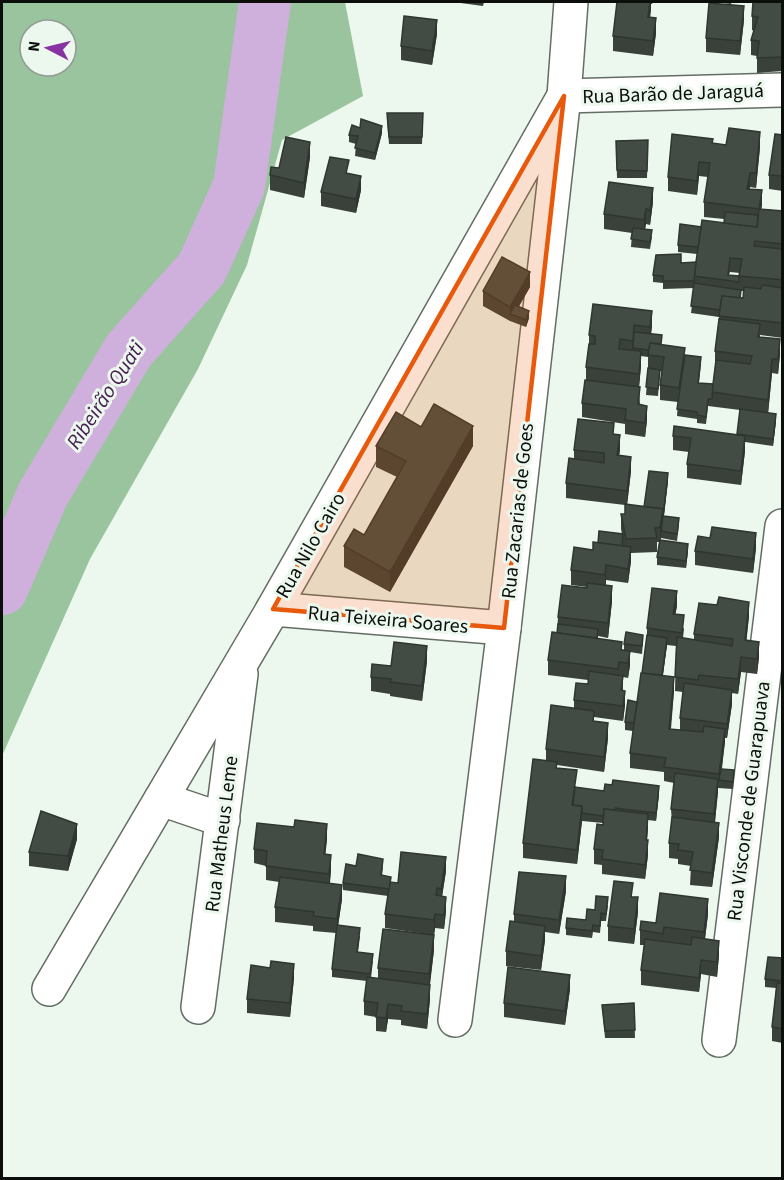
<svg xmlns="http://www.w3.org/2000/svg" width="784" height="1180" font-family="'Source Sans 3',sans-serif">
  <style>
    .forest { fill: #9ac49e; fill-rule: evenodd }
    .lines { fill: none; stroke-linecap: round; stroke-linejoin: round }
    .river { stroke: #cfafdb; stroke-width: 52 }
    .street-casing { stroke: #646d65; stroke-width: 36 }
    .street { stroke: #fff; stroke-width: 33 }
    .wall { fill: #3a413a; fill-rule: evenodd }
    .shaded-wall { fill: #2f3530 }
    .building { fill: #434c44; stroke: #2f3530; stroke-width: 1.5; fill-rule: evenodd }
    .marked { fill: #e8590c; fill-opacity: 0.2; stroke: #e8590c; stroke-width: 4.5; stroke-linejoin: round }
    .labels { text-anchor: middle; stroke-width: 6; stroke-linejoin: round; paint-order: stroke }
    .street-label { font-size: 20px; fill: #0b0e0b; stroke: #ecf7ed }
    .water-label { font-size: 21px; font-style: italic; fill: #441d51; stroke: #ecf7ed }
  </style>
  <rect width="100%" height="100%" fill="#ecf7ed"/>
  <path class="forest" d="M2,2H345L363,96L282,140L247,265L198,369L90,559L2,756ZM30,30H66V66H30Z"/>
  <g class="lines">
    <path class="river" d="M2,589L43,494L129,350L202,268L239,186L265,2"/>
    <g class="street-casing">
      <g id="street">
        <path d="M273,609L504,628"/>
        <path d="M161,799L223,820"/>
        <path d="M49,989L273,609L564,96L782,90"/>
        <path d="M198,1007L241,674"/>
        <path d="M455,1020L504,628L564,96L571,2"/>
        <path d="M719,1040L782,526"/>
      </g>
    </g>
    <use href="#street" class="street"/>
  </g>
  <g class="wall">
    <path d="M453,2H484L483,6Z"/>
    <path d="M617,2H653L652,4H651L650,18L656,33L653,56L613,51V36Z"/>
    <path d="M713,2H732L731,4Z"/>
    <path d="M783,2V71L757,73V56L751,55V40L754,31L752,30V16Z"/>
    <path d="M744,20L740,55L706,52V38Z"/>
    <path d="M437,34L432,65L401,60V46Z"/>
    <path d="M423,113L422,144H389L387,120Z"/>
    <path d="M360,128L382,133L375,160L355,156L356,144L349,142V135Z"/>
    <path d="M783,135V191L769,189V175Z"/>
    <path d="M648,140L647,178H617L616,141Z"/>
    <path d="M713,143L726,145L760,147L756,188L750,187L749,189L762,205L761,209L783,211V338L760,335V337L780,354L778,374L772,373L768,413L776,421L773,446L745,442V451L741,485L687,478V464L689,452L673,450V436L737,435L740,410L708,406L706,424L697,423V419L677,416L678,402L660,400V385L662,371H660L658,396L646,395L648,368V357L641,356V366L639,386L640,405L647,420L645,437L625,434V424L582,417V403L586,380V367L589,344V335L593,304L652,326L651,334L662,345L685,355L701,364L699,383L713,384L715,366V351L719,317L691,313L694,288L663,289V283L653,282V275L681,263L696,262L697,254L678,252V245L701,227L724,223V219L704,217V202L708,177L699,176L697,195L668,191V177ZM730,272L740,273L739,276L729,275ZM741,291H744L743,298H741Z"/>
    <path d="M310,157L304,198L270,190V175L279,168Z"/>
    <path d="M361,190L356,213L321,206V192Z"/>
    <path d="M653,202L650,225L646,224L645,229L652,237L650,249L631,247L632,233L604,229V214Z"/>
    <path d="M530,287L519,306L529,318L526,327L510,321L483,306V291Z"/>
    <path d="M421,427L473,446L390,592L344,567V546L364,535L397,477L376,467V446Z"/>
    <path d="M614,435L620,450L619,455L631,471L627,505L644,507L668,481L664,516L679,525L677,541L661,538V540L688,551L686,568L657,565V557L659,542H657V552L631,553V561L628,583L606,580V585L612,601L608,638L598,636V638L624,650V644L643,642L642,654L630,652V665L628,678L623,677V690L625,705L623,721L594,717V721L608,738L604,772L557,765V768L576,787L604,791L659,794L656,821L648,820L647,840L648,855L645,879L602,874V865L594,864V849L603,823L582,821L577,864L523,858V843L546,761V749L574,708V700L588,684V680L548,675V660L557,633L558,617L587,588V587L571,585V570L593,550L598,543L622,534L621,529V514H625V505L566,498V483L574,459V450Z"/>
    <path d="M756,548L753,573L695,565V551Z"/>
    <path d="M677,606L675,614L684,629L683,638L694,640V634L749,616L746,641L759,657L757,674L741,672L738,694L732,693V704L727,738H725L722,769L734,778L733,789L718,788L715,823L719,837L712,887L690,885L691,866L678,864V859L669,858V843L672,823L671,809L674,783L664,781V772L630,768V753L633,731L625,730V722L637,702L642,673L647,635V628ZM667,645L676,646L675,691L683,692L680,718V730L671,729L674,691L663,675Z"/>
    <path d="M427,661L422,701L390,696V694L371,691V677L391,666Z"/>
    <path d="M77,839L68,871L29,866V852Z"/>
    <path d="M327,839L325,854L331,870L330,883L342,899L338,926L360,936L358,952L373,961L371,978L378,979V968L434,950L430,985V999L427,1029L401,1025V1020L388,1019L386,1032L376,1031V1017L364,1015V1001L367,981L332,977V969L336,933L313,931V926L275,922V907L279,882L266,880V866L254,863V849Z"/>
    <path d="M356,866H383L382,876L391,882L398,883L446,871L442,896L446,911L444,929L435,928L434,935L385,928V914L388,896L343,890V883Z"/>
    <path d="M566,891L559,934L545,932V940L541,970L506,966V951L514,922V914Z"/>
    <path d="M633,897L638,912L634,944L608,941V926Z"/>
    <path d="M608,905L606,921H601L600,933L593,932L592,938L566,935V928L586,920L595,910Z"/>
    <path d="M708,914L705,939L719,955L717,977L701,974L699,992L641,985V970L644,945H640V930L656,923Z"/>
    <path d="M783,958V1043L772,1041V1027L776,988L765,987V979Z"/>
    <path d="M270,968L294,978L290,1017L247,1013V999Z"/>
    <path d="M570,989L565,1025L504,1017V1003Z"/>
    <path d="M634,1003L635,1038H605L602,1005Z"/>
  </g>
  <g class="shaded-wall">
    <path d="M650,2H651V10L648,32V17Z"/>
    <path d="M744,6V20L740,55V41Z"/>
    <path d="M656,18V33L653,56V41Z"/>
    <path d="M437,20V34L432,65V51Z"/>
    <path d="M382,126V133L375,160V153Z"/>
    <path d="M760,132V147L756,188V173Z"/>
    <path d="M310,142V157L304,198V183Z"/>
    <path d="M699,162V176L697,195V181Z"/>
    <path d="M750,173V187L747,203V189Z"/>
    <path d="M361,176V190L356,213V199Z"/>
    <path d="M653,188V202L650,225V210Z"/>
    <path d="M762,190V205L759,223V209Z"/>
    <path d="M646,209V224L644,235V220Z"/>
    <path d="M530,272V287L514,315L510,314V321V307Z"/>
    <path d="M529,311V318L526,327V320Z"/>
    <path d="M652,311V326L650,341V327Z"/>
    <path d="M780,339V354L778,374V359Z"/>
    <path d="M641,351V366L639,388V374Z"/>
    <path d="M772,359V373L768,414V400Z"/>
    <path d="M647,406V420L645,437V423Z"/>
    <path d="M776,414V421L773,446V439Z"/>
    <path d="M473,426V446L390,592V572Z"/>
    <path d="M620,435V450L617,469V455Z"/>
    <path d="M745,436V451L741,485V471Z"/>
    <path d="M631,457V471L627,505V491Z"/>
    <path d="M668,473V481L662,531H661L660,542V527Z"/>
    <path d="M756,533V548L753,573V559Z"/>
    <path d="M688,544V551L686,568V561Z"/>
    <path d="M631,547V561L628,583V569Z"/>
    <path d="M606,565V580L605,589V575Z"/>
    <path d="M612,586V601L608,638V623Z"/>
    <path d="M677,591V606L673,628V614Z"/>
    <path d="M749,602V616L745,655V640Z"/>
    <path d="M667,638V645L661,689V682Z"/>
    <path d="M759,642V657L757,674V659Z"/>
    <path d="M427,646V661L422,701V686Z"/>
    <path d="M630,651V665L628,678V663Z"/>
    <path d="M741,657V672L738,694V679Z"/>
    <path d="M674,677V691L669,743V729Z"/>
    <path d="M732,690V704L727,738V724Z"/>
    <path d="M625,691V705L623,721V706Z"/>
    <path d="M608,723V738L604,772V757Z"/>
    <path d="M725,729V743L720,780H719V788V774Z"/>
    <path d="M718,779V793L714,829V814Z"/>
    <path d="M659,786V794L656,821V813Z"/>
    <path d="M582,806V821L577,864V850Z"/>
    <path d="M648,814V829L646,854V840Z"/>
    <path d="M719,823V837L712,887V873Z"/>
    <path d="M77,824V839L68,871V856Z"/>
    <path d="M327,824V839L324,869V854Z"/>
    <path d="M648,840V855L645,879V865Z"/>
    <path d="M331,855V870L329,888V874Z"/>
    <path d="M446,857V871L441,903V889Z"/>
    <path d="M566,876V891L559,934V920Z"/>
    <path d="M342,885V899L337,933V919Z"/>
    <path d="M446,897V911L444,929V915Z"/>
    <path d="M638,897V912L634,944V929Z"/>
    <path d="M708,899V914L704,946V932Z"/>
    <path d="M435,914V928L434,935V920Z"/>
    <path d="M545,926V940L541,970V956Z"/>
    <path d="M434,935V950L429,989V974Z"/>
    <path d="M719,941V955L717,977V962Z"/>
    <path d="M701,960V974L699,992V978Z"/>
    <path d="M294,964V978L290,1017V1003Z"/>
    <path d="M570,975V989L565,1025V1011Z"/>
    <path d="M430,985V999L427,1029V1014Z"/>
    <path d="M388,1004V1019L386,1032V1018Z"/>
  </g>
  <g class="building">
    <path d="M617,2H650L648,17L656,18L653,41L613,36Z"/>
    <path d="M753,2H783V57L757,58L759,41L751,40L758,17L752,16Z"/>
    <path d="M709,3L744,6L740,41L706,38Z"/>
    <path d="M404,16L437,20L432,51L401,46Z"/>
    <path d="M387,113H423L422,137H389Z"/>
    <path d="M361,119L382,126L375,153L355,148L358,136L349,135L352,125L360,128Z"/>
    <path d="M729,128L760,132L756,173H750L747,189L762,190L759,209L704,202L710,163L699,162L697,181L668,177L672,134L713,139L712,143L726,145Z"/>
    <path d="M775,134L783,135V176L769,175Z"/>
    <path d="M286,137L310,142L304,183L270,175L271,167L279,168Z"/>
    <path d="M648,140L647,171L617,170L616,141Z"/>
    <path d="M330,157L349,160L346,173L361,176L356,199L321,192Z"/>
    <path d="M609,182L653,188L650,210L646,209L644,220L604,214Z"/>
    <path d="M759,209L783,211V244L755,241L754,246L783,249V280L739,276V282L694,276L702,220L757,227ZM730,258L742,259L739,276L728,275Z"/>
    <path d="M725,212L758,215L757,227L724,223Z"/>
    <path d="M680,224L701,227L698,247L678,245Z"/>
    <path d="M633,228L652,230L650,242L631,239Z"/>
    <path d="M681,254V263L696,262L694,281H663V276L653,275L656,255Z"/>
    <path d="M502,257L530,272L510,307L483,291Z"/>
    <path d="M694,283L741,290L740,298L722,296L720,310L691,306Z"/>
    <path d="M762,285L783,288V323L719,316L722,296L743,298L744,287L761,289Z"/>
    <path d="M593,304L652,311L650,327L634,325L633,341L620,339L619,349L641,351L639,374L586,367L589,344H595V336L589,335Z"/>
    <path d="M515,305L529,311L526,320L510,314Z"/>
    <path d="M719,319L760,324L758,337L780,339L778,359H772L768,400L712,392L716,360L750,364L752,356L715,351Z"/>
    <path d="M634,332L662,335L661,344L650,343L649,350L633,348Z"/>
    <path d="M650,343L685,348L679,388L660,385L664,357L648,355Z"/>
    <path d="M685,355L701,357L698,383L713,384L712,399H708L706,417L697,415V412L677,409Z"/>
    <path d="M648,368L660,370L658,389L646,387Z"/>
    <path d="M585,380L640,387L638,404L647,406L645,423L625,420L626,409L582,403Z"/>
    <path d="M434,404L473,426L390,572L344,546L354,529L364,535L406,461L376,446L396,412L421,427Z"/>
    <path d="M740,409L776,414L773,439L737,434Z"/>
    <path d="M578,419L614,423L613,434L620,435L617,455L631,457L627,491L566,483L569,458L604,463V453L574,450Z"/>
    <path d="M674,426L745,436L741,471L687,464L691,438L673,436Z"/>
    <path d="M649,471L668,473L663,516V509L644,507Z"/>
    <path d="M625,504L663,509L660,527L655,528L657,538L626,539L621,514H625Z"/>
    <path d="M663,516L679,518L677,534L661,531Z"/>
    <path d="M712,527L756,533L753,559L695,551L698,536L710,538Z"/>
    <path d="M599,531L623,534L622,546L598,543Z"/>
    <path d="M660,540L688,544L686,561L657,557Z"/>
    <path d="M593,542L631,547L628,569L606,565L605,575L571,570L574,547L593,550Z"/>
    <path d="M587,583L612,586L608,623L558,617L562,585L587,588Z"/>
    <path d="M652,588L677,591L673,614L684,615L682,633L647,628Z"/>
    <path d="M719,597L749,602L745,640L759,642L757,659L741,657L738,679L699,675L698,680L675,677L677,637L732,646L733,639L694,634L699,603L717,605Z"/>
    <path d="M558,624L598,629L597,638L557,633Z"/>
    <path d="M552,632L622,642L621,650L630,651L628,663L619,662L618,669L548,660Z"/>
    <path d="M626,632L643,635L642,646L624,644Z"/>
    <path d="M647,635L667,638L662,675L642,673Z"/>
    <path d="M394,642L427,646L422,686L390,682L391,679L371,677L372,664L391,666Z"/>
    <path d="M589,671L623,676L621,690L625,691L623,706L574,700L576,683L588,684Z"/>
    <path d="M641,673L674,677L669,729L703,732L704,726L725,729L719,774L664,767L666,758L630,753Z"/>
    <path d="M684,683L732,690L727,724L680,718Z"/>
    <path d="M628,700L637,702L634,723L625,722Z"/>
    <path d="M551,705L594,711L593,721L608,723L604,757L546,749Z"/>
    <path d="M533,759L557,762L556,768L577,770L572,805L582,806L577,850L523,843Z"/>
    <path d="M721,769L734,770L733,782L719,780Z"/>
    <path d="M675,773L718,779L714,814L671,809Z"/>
    <path d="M613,780L659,786L656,813L615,808V810L604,809L603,816L582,813V806L573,805L575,787L604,791L605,784L612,785Z"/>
    <path d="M604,809L648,814L646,840H648L645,865L602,859L603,850L594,849L597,824L603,825Z"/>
    <path d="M41,811L77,824L68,856L29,852Z"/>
    <path d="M672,817L719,823L712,873L690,870L693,852L678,850L679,844L669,843Z"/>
    <path d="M295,820L327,824L324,854L331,855L329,874L266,866L267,851L254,849L257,823L294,827Z"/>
    <path d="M401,852L446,857L441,889L437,888L436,895L446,897L444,915L435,914L434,920L385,914L390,882L398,883Z"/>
    <path d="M358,854L383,859L381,875L391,877L389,889L343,883L346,864L356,866Z"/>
    <path d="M519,872L566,876L559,920L514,914Z"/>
    <path d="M280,877L342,885L337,919L313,916L314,912L275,907Z"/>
    <path d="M614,881L633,883L631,897H638L634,929L608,926Z"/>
    <path d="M660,893L708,899L704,932L664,927L663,934L640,930L641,921L656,923Z"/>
    <path d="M596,896L608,897L606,914L601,913L600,926L593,925L592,931L566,928L567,918L586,920L587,909L595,910Z"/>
    <path d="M510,921L545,926L541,956L506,951Z"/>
    <path d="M337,925L360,928L357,952L373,954L370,974L332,969Z"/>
    <path d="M383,929L434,935L429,974L378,968Z"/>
    <path d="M692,937L719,941L717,962L701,960L699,978L641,970L645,939L691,945Z"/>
    <path d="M768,957L783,958V984L782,983V981L765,979Z"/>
    <path d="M271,961L294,964L290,1003L247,999L251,965L270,968Z"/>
    <path d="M508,967L570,975L565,1011L504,1003Z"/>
    <path d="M367,977L430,985L427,1014L401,1011L402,1006L388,1004L386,1018L376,1017L378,1003L364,1001Z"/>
    <path d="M777,983L783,984V1029L772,1027Z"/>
    <path d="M634,1003L635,1030L605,1031L602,1005Z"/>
  </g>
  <path class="marked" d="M564,96L504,628L273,609Z"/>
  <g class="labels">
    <g class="street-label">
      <text transform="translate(673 93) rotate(-2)" y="7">Rua Barão de Jaraguá</text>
      <text transform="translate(517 511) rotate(-84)" y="7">Rua Zacarias de Goes</text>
      <text transform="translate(310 545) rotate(-60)" y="7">Rua Nilo Cairo</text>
      <text transform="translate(388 619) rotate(5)" y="7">Rua Teixeira Soares</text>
      <text transform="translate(748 801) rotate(-83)" y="7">Rua Visconde de Guarapuava</text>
      <text transform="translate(221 834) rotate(-83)" y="7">Rua Matheus Leme</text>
    </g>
    <g class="water-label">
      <text transform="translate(105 395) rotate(-57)" y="7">Ribeirão Quati</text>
    </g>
  </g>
  <rect width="784" height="1180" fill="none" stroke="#0b0e0b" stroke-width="6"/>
  <g transform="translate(48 48) rotate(277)"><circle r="28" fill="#ecf7ed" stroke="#929a93" stroke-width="1.5"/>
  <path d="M0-4.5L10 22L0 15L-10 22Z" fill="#8734a2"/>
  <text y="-9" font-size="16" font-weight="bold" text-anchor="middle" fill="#0b0e0b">N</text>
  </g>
</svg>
